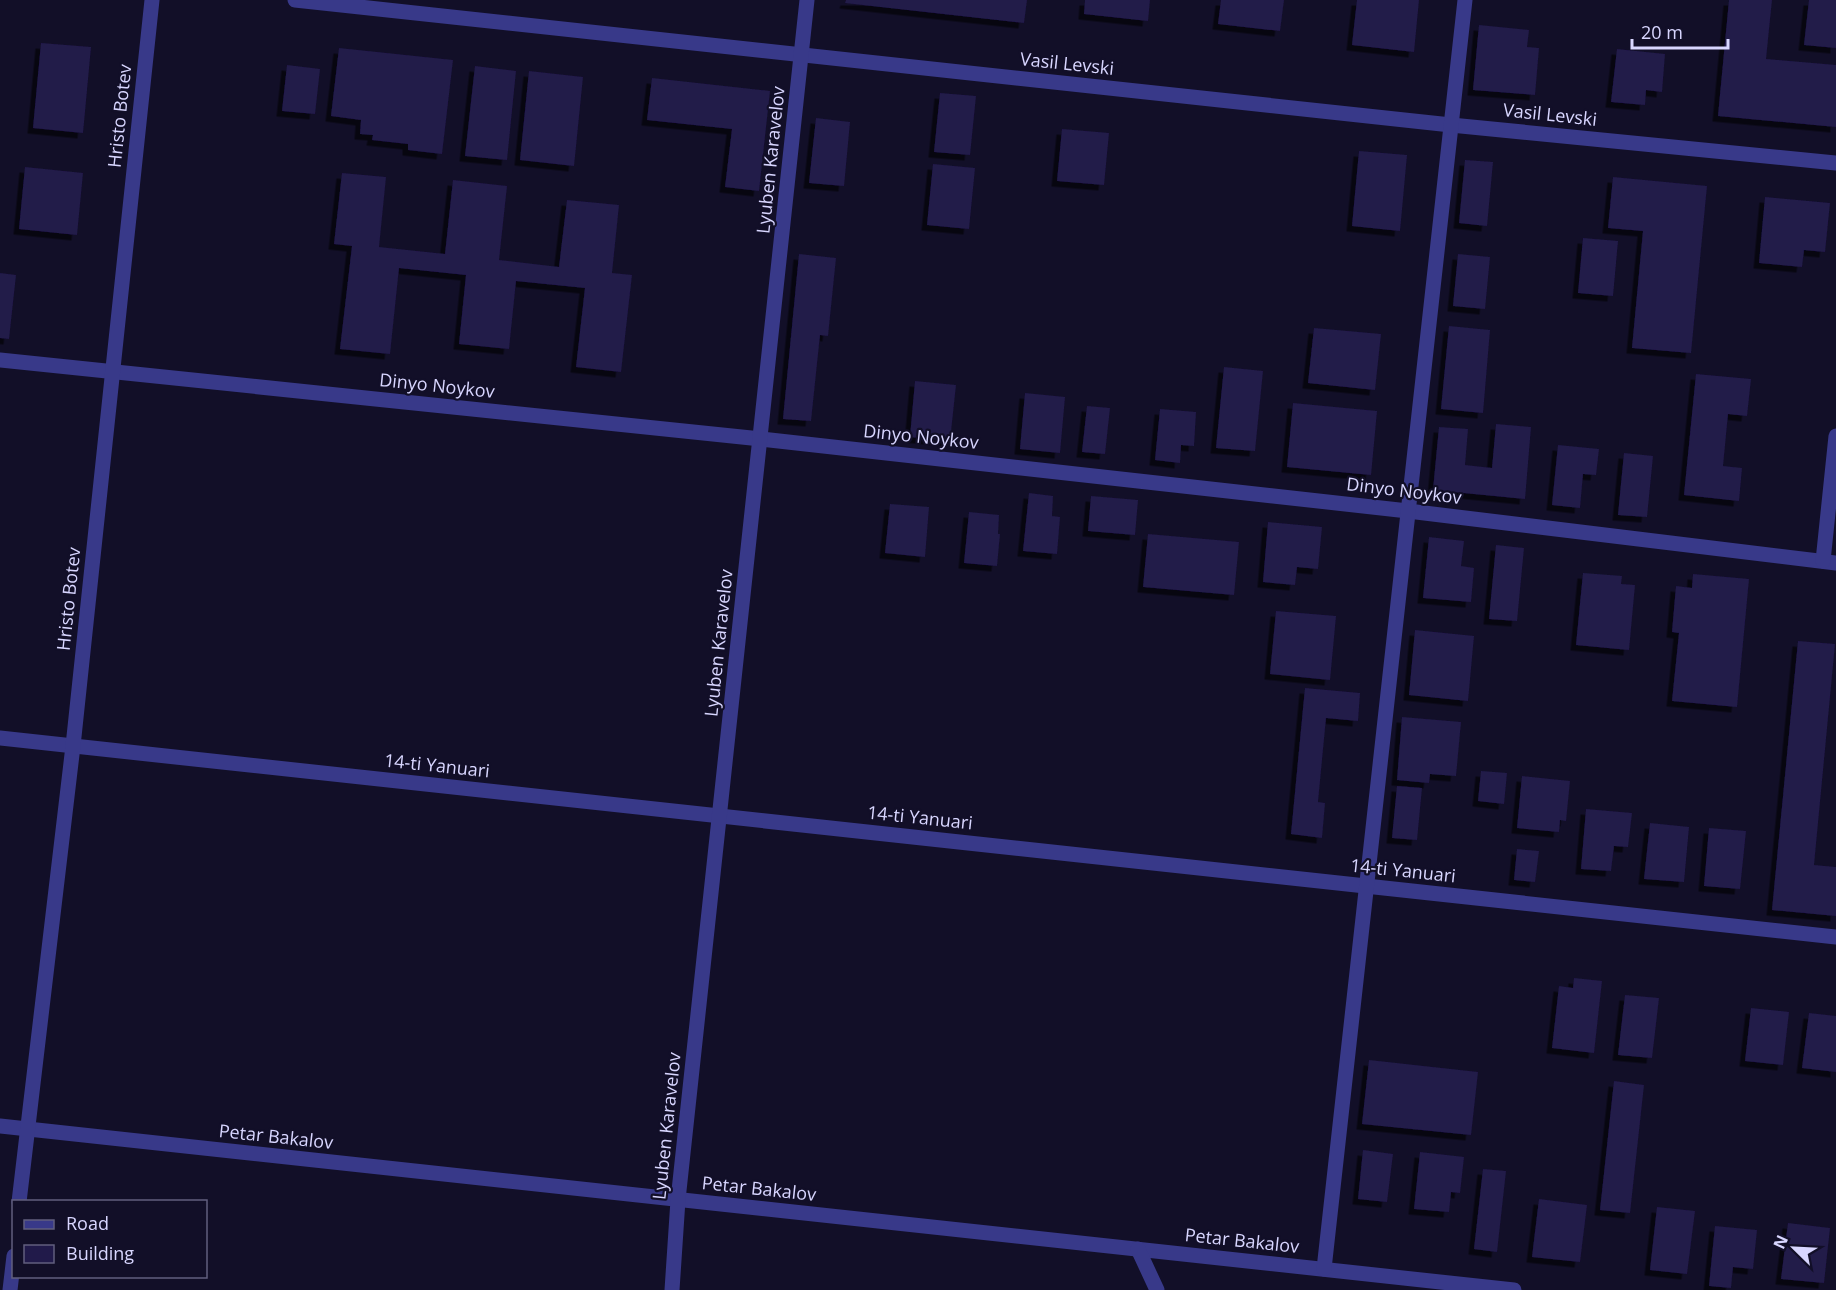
<svg xmlns="http://www.w3.org/2000/svg" width="1836" height="1290" font-family="'Open Sans',sans-serif">
  <style>
    .building { fill: #211a4a; filter: url(#shadow) }
    .lines { fill: none; stroke-linecap: round; stroke-linejoin: round }
    .minor { stroke: #383989; stroke-width: 15 }
    .labels { text-anchor: middle; stroke-width: 4.5; stroke-linejoin: round; paint-order: stroke }
    .street-label { font-size: 18px; fill: #d8d6ff; stroke: #120f28 }
  </style>
  <defs>
    <filter id="shadow"><feDropShadow dx="-5.5" dy="5.5" stdDeviation="0" flood-color="#0009"/></filter>
  </defs>
  <rect width="100%" height="100%" fill="#120f28"/>
  <g class="building">
    <path d="M846,0H1027L1024,23L845,3Z"/>
    <path d="M1085,0H1150L1148,21L1084,14Z"/>
    <path d="M1221,0H1284L1280,31L1218,24Z"/>
    <path d="M1357,0H1419L1414,52L1352,45Z"/>
    <path d="M1729,0H1772L1766,59L1836,65V127L1718,116Z"/>
    <path d="M1809,0H1836V48L1804,45Z"/>
    <path d="M1479,25L1529,30L1527,47L1539,48L1535,95L1473,90Z"/>
    <path d="M41,43L91,47L83,133L33,128Z"/>
    <path d="M339,48L453,60L442,154L408,150V144L372,140L373,135L360,134L361,120L331,116Z"/>
    <path d="M1617,49L1665,54L1662,92L1646,90L1645,105L1611,102Z"/>
    <path d="M287,65L320,69L315,114L282,111Z"/>
    <path d="M475,66L516,71L507,160L465,156Z"/>
    <path d="M529,71L583,77L574,166L520,160Z"/>
    <path d="M652,78L770,91L759,191L725,187L732,129L647,120Z"/>
    <path d="M940,93L976,96L970,155L934,152Z"/>
    <path d="M816,118L850,122L844,186L809,183Z"/>
    <path d="M1062,129L1109,133L1104,185L1057,181Z"/>
    <path d="M1359,151L1407,155L1400,231L1352,226Z"/>
    <path d="M1465,160L1493,162L1487,226L1459,223Z"/>
    <path d="M933,164L975,168L969,229L927,225Z"/>
    <path d="M25,167L83,173L77,235L19,229Z"/>
    <path d="M342,173L386,177L379,247L445,254L453,180L507,186L499,260L559,267L567,200L619,205L612,273L632,275L621,372L576,367L585,288L516,281L509,349L459,344L466,275L399,268L390,354L340,349L352,246L334,244Z"/>
    <path d="M1613,177L1707,186L1691,353L1632,348L1643,231L1608,228Z"/>
    <path d="M1765,197L1830,203L1825,252L1804,250L1802,267L1759,263Z"/>
    <path d="M1583,238L1618,241L1613,296L1578,293Z"/>
    <path d="M799,254L836,258L828,336L820,335L811,421L783,419Z"/>
    <path d="M1458,254L1490,257L1485,309L1453,306Z"/>
    <path d="M0,273L16,275L9,339L0,338Z"/>
    <path d="M1449,326L1490,330L1483,413L1441,409Z"/>
    <path d="M1314,328L1381,334L1375,390L1308,383Z"/>
    <path d="M1224,367L1263,371L1255,451L1216,448Z"/>
    <path d="M1696,374L1751,379L1747,416L1728,414L1723,466L1742,468L1739,501L1684,495Z"/>
    <path d="M915,381L956,385L950,441L910,437Z"/>
    <path d="M1025,393L1065,397L1060,453L1020,449Z"/>
    <path d="M1293,403L1377,411L1371,475L1287,467Z"/>
    <path d="M1087,406L1110,408L1105,454L1082,452Z"/>
    <path d="M1160,409L1196,412L1194,446L1181,445L1180,463L1155,460Z"/>
    <path d="M1496,424L1531,427L1525,499L1433,490L1439,427L1468,429L1465,465L1492,468Z"/>
    <path d="M1558,445L1599,449L1596,475L1583,474L1580,508L1552,505Z"/>
    <path d="M1624,453L1653,456L1647,517L1618,515Z"/>
    <path d="M1029,493L1053,496L1052,516L1060,517L1057,554L1023,551Z"/>
    <path d="M1091,496L1138,500L1135,535L1088,531Z"/>
    <path d="M890,504L929,507L925,557L885,553Z"/>
    <path d="M969,512L999,515L998,534H1000L997,566L964,563Z"/>
    <path d="M1268,522L1322,527L1318,569L1297,567L1295,585L1263,582Z"/>
    <path d="M1148,534L1239,542L1234,595L1143,587Z"/>
    <path d="M1429,537L1464,541L1461,566L1474,568L1471,602L1423,598Z"/>
    <path d="M1496,545L1524,548L1517,621L1489,619Z"/>
    <path d="M1583,573L1622,576L1621,584L1635,585L1629,650L1576,645Z"/>
    <path d="M1693,574L1749,579L1737,707L1672,701L1679,633L1672,632L1676,586L1692,588Z"/>
    <path d="M1276,611L1336,616L1330,680L1270,674Z"/>
    <path d="M1415,630L1474,636L1468,701L1409,695Z"/>
    <path d="M1798,641L1835,644L1814,865L1836,867V916L1772,910Z"/>
    <path d="M1305,688L1360,693L1358,721L1326,718L1318,802L1325,803L1322,838L1291,834Z"/>
    <path d="M1402,717L1461,722L1456,776L1430,774L1429,783L1397,780Z"/>
    <path d="M1481,771L1507,773L1504,804L1478,801Z"/>
    <path d="M1522,776L1570,781L1566,821L1560,820L1559,832L1517,828Z"/>
    <path d="M1397,786L1422,788L1417,840L1392,838Z"/>
    <path d="M1586,809L1632,813L1628,847L1614,846L1611,871L1581,869Z"/>
    <path d="M1650,823L1689,827L1684,882L1644,879Z"/>
    <path d="M1709,828L1746,831L1740,889L1704,886Z"/>
    <path d="M1517,849L1539,851L1535,882L1514,880Z"/>
    <path d="M1574,978L1602,981L1594,1053L1552,1048L1559,986L1573,988Z"/>
    <path d="M1625,995L1659,998L1652,1058L1618,1055Z"/>
    <path d="M1751,1008L1789,1012L1783,1065L1745,1061Z"/>
    <path d="M1809,1013L1836,1016V1072L1802,1068Z"/>
    <path d="M1369,1060L1478,1072L1471,1135L1362,1124Z"/>
    <path d="M1614,1081L1644,1085L1630,1213L1600,1210Z"/>
    <path d="M1363,1150L1393,1154L1387,1202L1358,1199Z"/>
    <path d="M1420,1152L1464,1157L1460,1193L1451,1192L1449,1212L1414,1209Z"/>
    <path d="M1483,1169L1506,1171L1497,1252L1474,1249Z"/>
    <path d="M1539,1199L1587,1205L1580,1262L1532,1257Z"/>
    <path d="M1657,1207L1695,1211L1687,1274L1650,1270Z"/>
    <path d="M1788,1223L1830,1228L1824,1283L1781,1279Z"/>
    <path d="M1715,1226L1757,1230L1753,1269L1733,1267L1731,1288L1709,1286Z"/>
  </g>
  <g class="lines">
    <g class="minor">
      <path d="M295,0L1451,125L1836,163"/>
      <path d="M0,360L761,439L1408,511L1836,563"/>
      <path d="M1823,561L1836,436"/>
      <path d="M0,738L1836,937"/>
      <path d="M0,1126L1514,1290"/>
      <path d="M19,1202L73,746L152,0"/>
      <path d="M1138,1249L1157,1290"/>
      <path d="M1324,1269L1465,0"/>
      <path d="M10,1290L14,1256"/>
      <path d="M672,1290L678,1200L807,0"/>
    </g>
  </g>
  <g class="labels">
    <g class="street-label">
      <text transform="translate(1067 64) rotate(6)" y="6">Vasil Levski</text>
      <text transform="translate(1550 115) rotate(6)" y="6">Vasil Levski</text>
      <text transform="translate(120 116) rotate(-84)" y="6">Hristo Botev</text>
      <text transform="translate(771 160) rotate(-84)" y="6">Lyuben Karavelov</text>
      <text transform="translate(437 386) rotate(6)" y="6">Dinyo Noykov</text>
      <text transform="translate(921 437) rotate(6)" y="6">Dinyo Noykov</text>
      <text transform="translate(1404 491) rotate(7)" y="6">Dinyo Noykov</text>
      <text transform="translate(69 599) rotate(-84)" y="6">Hristo Botev</text>
      <text transform="translate(719 643) rotate(-84)" y="6">Lyuben Karavelov</text>
      <text transform="translate(437 766) rotate(6)" y="6">14-ti Yanuari</text>
      <text transform="translate(920 818) rotate(6)" y="6">14-ti Yanuari</text>
      <text transform="translate(1403 871) rotate(6)" y="6">14-ti Yanuari</text>
      <text transform="translate(667 1126) rotate(-84)" y="6">Lyuben Karavelov</text>
      <text transform="translate(276 1137) rotate(6)" y="6">Petar Bakalov</text>
      <text transform="translate(759 1189) rotate(6)" y="6">Petar Bakalov</text>
      <text transform="translate(1242 1241) rotate(6)" y="6">Petar Bakalov</text>
    </g>
  </g>
  <rect x="12" y="1200" width="195" height="78" fill="#120f28" stroke="#615f7e" stroke-width="1.5"/>
  <rect x="24" y="1220" width="30" height="9" fill="#383989" stroke="#615f7e" stroke-width="1.5"/>
  <text x="66" y="1230" font-size="18" fill="#d8d6ff">Road</text>
  <rect x="24" y="1245" width="30" height="18" fill="#211a4a" stroke="#615f7e" stroke-width="1.5"/>
  <text x="66" y="1260" font-size="18" fill="#d8d6ff">Building</text>
  <g transform="translate(1794 1248) rotate(294)" stroke="#120f28" stroke-width="4.5" paint-order="stroke">
  <path d="M0-4.5L10 22L0 15L-10 22Z" fill="#d8d6ff"/>
  <text y="-9" font-size="16" font-weight="bold" text-anchor="middle" fill="#d8d6ff">N</text>
  </g>
  <path d="M1632 39v9h96v-9" fill="none" stroke="#d8d6ff" stroke-width="3"/>
  <text x="1641" y="39" font-size="18" fill="#d8d6ff" stroke="#120f28" stroke-width="4.5" paint-order="stroke">20 m</text>
</svg>
